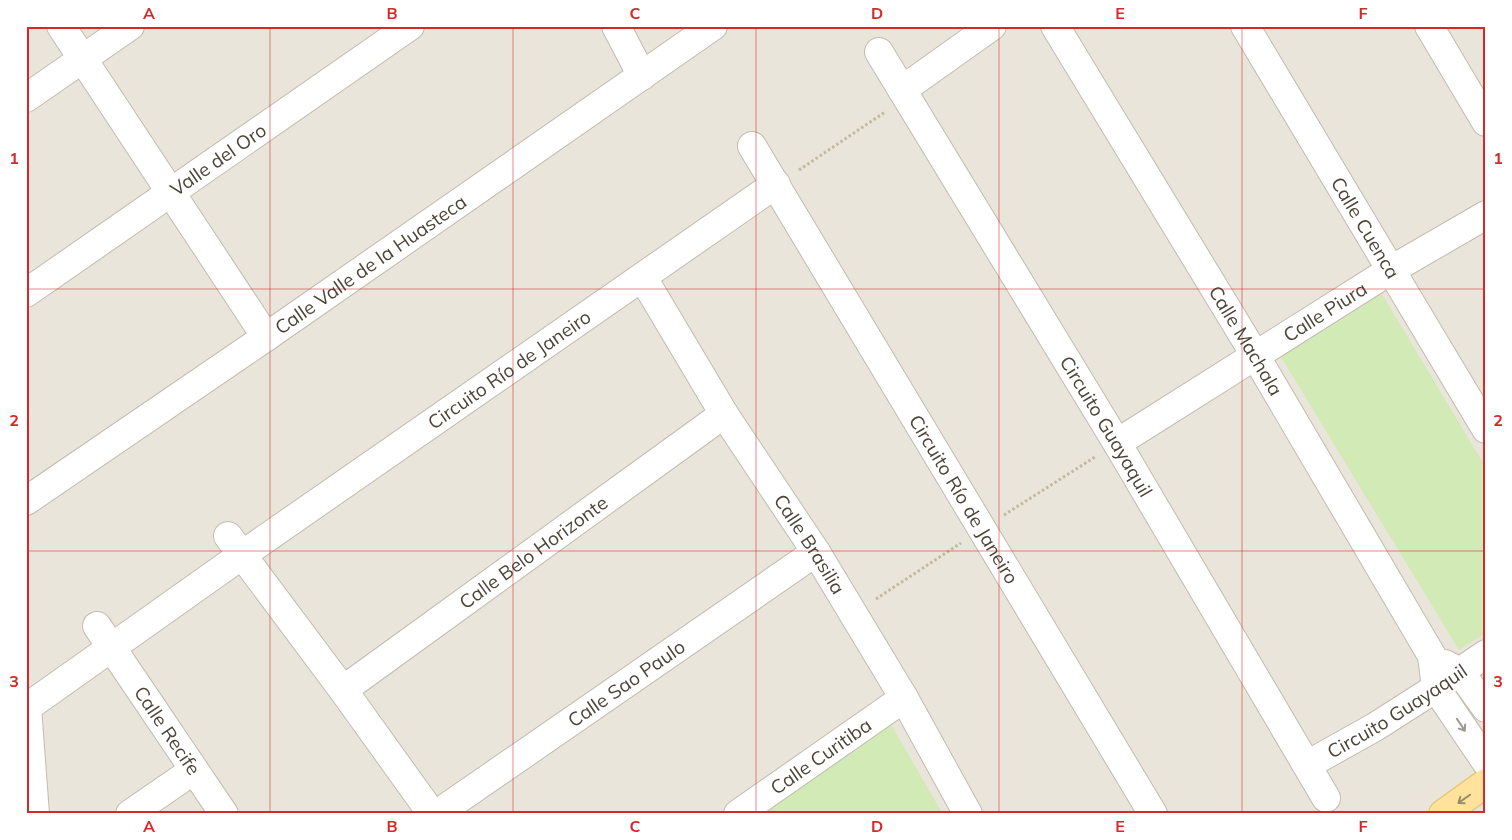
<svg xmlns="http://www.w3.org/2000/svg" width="1512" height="840" font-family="Mulish,sans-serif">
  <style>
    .residential { fill: #eae5da }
    .green { fill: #d2eab5 }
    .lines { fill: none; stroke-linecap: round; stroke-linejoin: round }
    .minor-casing { stroke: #c2bbae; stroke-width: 30 }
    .major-casing { stroke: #e6c16a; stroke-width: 30 }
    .path { stroke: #c4b79f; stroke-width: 3; stroke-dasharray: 2.5 2.5; stroke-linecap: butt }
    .minor { stroke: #fff; stroke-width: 28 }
    .major { stroke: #ffe39c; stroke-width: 28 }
    .oneway { stroke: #9c9892 }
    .oneway2 { stroke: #9c8c66 }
    .grid { fill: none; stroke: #d62828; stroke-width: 1; stroke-opacity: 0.55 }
    .labels { text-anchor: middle; stroke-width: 4; stroke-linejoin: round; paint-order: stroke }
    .street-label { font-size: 19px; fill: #4b4439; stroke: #fff }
    .neatline { fill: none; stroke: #d62828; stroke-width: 2 }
    .grid-label { font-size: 16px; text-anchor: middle; font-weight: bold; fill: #d62828 }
  </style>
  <rect width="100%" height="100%" fill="#f6f3ec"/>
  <rect class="residential" x="26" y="26" width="1460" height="788"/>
  <g class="green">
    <path d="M1382,294L1486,468V633L1459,650L1281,357Z"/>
    <path d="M890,723L943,814H761Z"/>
  </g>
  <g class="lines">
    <g class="minor-casing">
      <g id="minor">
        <path d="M61,26L266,337"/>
        <path d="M616,26L642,76"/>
        <path id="s1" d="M1055,26L1255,355L1432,656L1436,688L1486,762"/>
        <path id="s2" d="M1245,26L1486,429"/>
        <path d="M1429,26L1486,122"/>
        <path id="s3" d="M879,52L1117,443L1326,798"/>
        <path d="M902,90L992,26"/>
        <path d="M26,98L130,26"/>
        <path id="s4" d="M752,146L1153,814"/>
        <path id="s5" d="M643,278L724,414L816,552L904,698L968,814"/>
        <path id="s6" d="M26,293L410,26"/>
        <path id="s7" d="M1117,443L1391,270L1486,215"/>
        <path id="s8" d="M26,501L266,337L713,26"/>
        <path d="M228,536L343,690L432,814"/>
        <path id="s9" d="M97,626L224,814"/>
        <path d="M1445,664L1460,672L1486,708"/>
        <path id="s10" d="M343,690L724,414"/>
        <path d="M27,707L35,814"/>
        <path id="s11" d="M26,708L242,555L776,184"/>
        <path id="s12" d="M1307,765L1375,727L1436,688L1486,654"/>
        <path d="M130,814L194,770"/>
        <path id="s13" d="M437,814L816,552"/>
        <path id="s14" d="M738,814L904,698"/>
      </g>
    </g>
    <g class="major-casing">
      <path id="major" d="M1443,814L1486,783"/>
    </g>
    <g class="path">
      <path d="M799,170L885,112"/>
      <path d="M1004,515L1095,457"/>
      <path d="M876,599L961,543"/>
    </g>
    <use href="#minor" class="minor"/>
    <use href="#major" class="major"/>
  </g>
  <defs><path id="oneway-shaft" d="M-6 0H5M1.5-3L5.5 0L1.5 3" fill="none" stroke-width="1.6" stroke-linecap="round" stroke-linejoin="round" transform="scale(1.25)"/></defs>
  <use class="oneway" href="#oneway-shaft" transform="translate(1461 725) rotate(56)"/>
  <use class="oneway2" href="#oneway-shaft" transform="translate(1464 799) rotate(145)"/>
  <path class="grid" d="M270,26V814M513,26V814M756,26V814M999,26V814M1242,26V814M26,289H1486M26,551H1486"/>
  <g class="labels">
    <g class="street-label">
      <text dy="7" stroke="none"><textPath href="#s6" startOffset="234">Valle del Oro</textPath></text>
      <text dy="7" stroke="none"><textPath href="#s2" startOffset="235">Calle Cuenca</textPath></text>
      <text dy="7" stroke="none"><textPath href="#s8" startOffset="418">Calle Valle de la Huasteca</textPath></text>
      <text dy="7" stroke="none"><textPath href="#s7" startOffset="246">Calle Piura</textPath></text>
      <text dy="7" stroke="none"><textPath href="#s1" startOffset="368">Calle Machala</textPath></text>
      <text dy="7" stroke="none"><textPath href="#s11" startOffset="590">Circuito Río de Janeiro</textPath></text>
      <text dy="7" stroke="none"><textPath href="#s3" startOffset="438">Circuito Guayaquil</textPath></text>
      <text dy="7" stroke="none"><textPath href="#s4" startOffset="412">Circuito Río de Janeiro</textPath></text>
      <text dy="7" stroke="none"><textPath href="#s5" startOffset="314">Calle Brasilia</textPath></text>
      <text dy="7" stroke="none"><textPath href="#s10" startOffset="235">Calle Belo Horizonte</textPath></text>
      <text dy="7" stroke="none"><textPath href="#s13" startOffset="230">Calle Sao Paulo</textPath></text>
      <text dy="7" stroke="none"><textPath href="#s12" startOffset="105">Circuito Guayaquil</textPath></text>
      <text dy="7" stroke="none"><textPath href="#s9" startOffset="126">Calle Recife</textPath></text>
      <text dy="7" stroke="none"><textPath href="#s14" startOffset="101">Calle Curitiba</textPath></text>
    </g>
  </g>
  <rect width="1512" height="840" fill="none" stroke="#ffffff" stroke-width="55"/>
  <rect x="28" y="28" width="1456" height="784" class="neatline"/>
  <g class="grid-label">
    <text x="149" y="19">A</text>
    <text x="392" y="19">B</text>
    <text x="635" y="19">C</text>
    <text x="877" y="19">D</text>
    <text x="1120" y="19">E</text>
    <text x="1363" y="19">F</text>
    <text x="14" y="164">1</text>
    <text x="1498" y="164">1</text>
    <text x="14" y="426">2</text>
    <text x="1498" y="426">2</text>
    <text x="14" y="687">3</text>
    <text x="1498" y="687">3</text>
    <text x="149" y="832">A</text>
    <text x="392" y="832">B</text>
    <text x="635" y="832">C</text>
    <text x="877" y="832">D</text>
    <text x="1120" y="832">E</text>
    <text x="1363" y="832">F</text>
  </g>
</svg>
